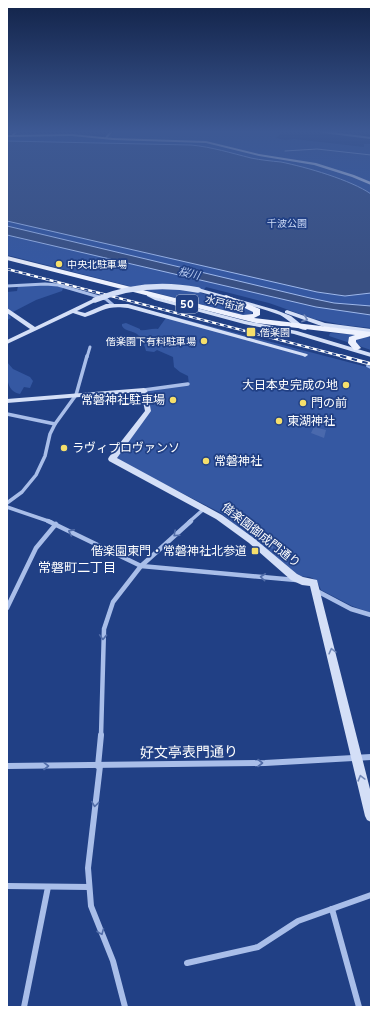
<svg xmlns="http://www.w3.org/2000/svg" width="378" height="1014" font-family="Overpass,'Noto Sans JP',sans-serif">
  <style>
    .green { fill: #3558a2 }
    .water { fill: #395083; stroke: #9db7ea }
    .lines { fill: none; stroke-linecap: round; stroke-linejoin: round }
    .stream-far1 { stroke: #9db7ea; stroke-width: 1 }
    .stream { stroke: #9db7ea; stroke-width: 2 }
    .building { fill: #4a69ad }
    .street-far4 { stroke: #a9bee9; stroke-width: 2 }
    .street-far3 { stroke: #a9bee9; stroke-width: 3 }
    .street-far2 { stroke: #a9bee9; stroke-width: 3.5 }
    .street-far1 { stroke: #a9bee9; stroke-width: 4.5 }
    .street { stroke: #a9bee9; stroke-width: 6 }
    .secondary { fill: #d4dff7; fill-rule: evenodd }
    .primary { fill: #edf1fe; fill-rule: evenodd }
    .rail-far1-casing { stroke: #fff; stroke-width: 2.5 }
    .rail-casing { stroke: #fff; stroke-width: 3.5 }
    .rail-far1 { stroke: #214085; stroke-width: 1.5; stroke-dasharray: 4; stroke-linecap: butt }
    .rail { stroke: #214085; stroke-width: 2; stroke-dasharray: 5.5; stroke-linecap: butt }
    .secondary-bridge { stroke: #d4dff7; stroke-width: 5.5 }
    .oneway { stroke: #7288b8 }
    .oneway2 { stroke: #516ca8 }
    .poi-dot { fill: #f6df6b; stroke: #214085; stroke-width: 1.5 }
    .labels { text-anchor: middle; stroke-width: 3.5; stroke-linejoin: round; paint-order: stroke }
    .far-park-label { font-size: 10px; fill: #cedbf7; stroke: #214085 }
    .far-poi-label { font-size: 10px; fill: #fff; stroke: #214085; text-anchor: start }
    .far-street-label { font-size: 10px; fill: #fff; stroke: #214085 }
    .far-water-label { font-size: 11px; font-style: italic; fill: #b5c9f1; stroke: #214085 }
    .shield { fill: #214085; stroke: #bcc6da; stroke-width: 1 }
    .shield-label { font-size: 11px; font-weight: bold; fill: #fff }
    .poi-label { font-size: 12px; fill: #fff; stroke: #214085; text-anchor: start }
    .street-label { font-size: 12px; fill: #fff; stroke: #214085 }
    .neighbourhood-label { font-size: 13px; fill: #fff; stroke: #214085 }
    .near-street-label { font-size: 14px; fill: #fff; stroke: #214085 }
  </style>
  <rect width="100%" height="100%" fill="#214085"/>
  <g class="green">
    <path d="M114,132H275L281,133L276,138L285,140L294,139L364,147V144H370L371,328L343,325L314,319L269,303L206,287L201,293L250,309L254,312L251,314L243,315L7,255V137L72,136L107,139Z"/>
    <path d="M45,284L64,286L62,291L36,300L9,314L11,318L7,320V292L17,291L18,286Z"/>
    <path d="M168,315L371,368V613L352,606L321,590L317,581L310,577L296,576L221,513L125,464L116,457L149,411L145,390L189,385L188,376L180,372L174,367L173,357L157,350L154,352L146,351C145,346 141,337 137,334C131,330 126,332 122,326V324L126,323L140,329V330C146,331 151,328 158,329Z"/>
    <path d="M330,333L363,335L371,338V350L329,336Z"/>
    <path d="M7,362L13,369L30,377L33,381L30,388L24,387L20,394C5,391 7,374 7,362Z"/>
  </g>
  <g class="water">
    <path d="M7,141L191,145C212,147 231,153 251,158C261,160 271,161 281,162C306,167 351,180 371,194V293L345,296L317,292L7,221Z"/>
    <path d="M7,226L310,298L334,303L371,306V315L316,307L7,235Z"/>
  </g>
  <g class="lines">
    <path class="stream-far1" d="M285,151L317,149L371,155"/>
    <path class="stream" d="M367,366L371,368"/>
  </g>
  <g class="building">
    <path d="M314,427L326,430L324,438L311,433Z"/>
    <path d="M265,537L274,539L273,549L268,547L264,545Z"/>
  </g>
  <g class="lines">
    <g class="street-far4">
      <path d="M323,132L371,138"/>
      <path d="M12,136L16,132"/>
      <path d="M106,138L111,132"/>
    </g>
    <g class="street-far3">
      <path d="M7,286L45,284L58,285L106,299L113,305"/>
      <path d="M87,357L90,347"/>
    </g>
    <g class="street-far2">
      <path d="M144,390L188,384"/>
      <path d="M7,414L55,424"/>
      <path d="M7,503L22,492L36,475L45,456L50,434L55,424L76,395L87,356"/>
      <path d="M7,507L51,522"/>
      <path d="M189,522L205,508"/>
    </g>
    <g class="street-far1">
      <path d="M48,521L141,566L296,580"/>
      <path d="M317,591L351,609L371,615"/>
      <path d="M7,608L36,548L56,524"/>
      <path d="M101,736L104,629L113,602L141,566L191,521"/>
    </g>
    <g class="street">
      <path d="M7,766L265,763L371,757"/>
      <path d="M98,766L101,735"/>
      <path d="M100,766L88,868L91,906L113,961L125,1007"/>
      <path d="M7,886L89,887"/>
      <path d="M332,909L359,1007"/>
      <path d="M187,963L258,947L298,921L371,895"/>
      <path d="M24,1007L48,887"/>
    </g>
    <g class="secondary">
      <path d="M72,134L113,138L206,141L259,154L316,163L354,175L371,182V185L352,177L314,165L259,156L206,143L113,140L72,136L7,137V135Z"/>
      <path d="M198,288L276,310L291,316L307,329L306,330C299,331 288,319 280,315C253,305 224,299 196,291L195,290Z"/>
      <path d="M147,294H151L159,298L246,321L297,331L371,353V357L294,334L244,324L155,300L147,296Z"/>
      <path d="M95,298L98,300L97,301L77,311L85,313L106,304H128L307,354L308,355L305,357L303,356L128,308C107,305 103,311 85,317L73,313L7,344V340L30,329L7,313V308L35,327Z"/>
      <path d="M287,310L325,323L371,329V333L324,327L285,313V311Z"/>
      <path d="M144,388L147,390L151,411L117,458L222,515L255,539L297,574L303,577L317,580L371,793V822L367,820L365,816L310,586L302,585L291,580L249,543L216,519L109,461L108,459L109,457L145,411L141,392L7,403V399Z"/>
    </g>
    <path class="primary" d="M7,256L243,315L253,314V312L224,298V296L226,295L260,309V315L254,318L371,332V336L356,340V342L361,348L357,350H354L348,343L349,337L355,335L256,323L7,260Z"/>
    <g class="rail-far1-casing">
      <path id="rail-far1" d="M7,269L345,357"/>
    </g>
    <g class="rail-casing">
      <path id="rail" d="M341,356L371,364"/>
    </g>
    <use href="#rail-far1" class="rail-far1"/>
    <use href="#rail" class="rail"/>
    <path class="secondary-bridge" d="M95,300C129,286 162,283 198,290"/>
  </g>
  <defs><path id="oneway-chevron" d="M-2-3.5L2.5 0L-2 3.5" fill="none" stroke-width="1.6" stroke-linecap="round" stroke-linejoin="round"/></defs>
  <g class="oneway">
    <use href="#oneway-chevron" transform="translate(305 319) rotate(20)"/>
    <use href="#oneway-chevron" transform="translate(332 651) rotate(-104)"/>
    <use href="#oneway-chevron" transform="translate(361 778) rotate(-105)"/>
  </g>
  <g class="oneway2">
    <use href="#oneway-chevron" transform="translate(71 532) rotate(-154)"/>
    <use href="#oneway-chevron" transform="translate(176 534) rotate(138)"/>
    <use href="#oneway-chevron" transform="translate(263 577) rotate(-174)"/>
    <use href="#oneway-chevron" transform="translate(103 637) rotate(92)"/>
    <use href="#oneway-chevron" transform="translate(260 763)"/>
    <use href="#oneway-chevron" transform="translate(46 766)"/>
    <use href="#oneway-chevron" transform="translate(95 804) rotate(97)"/>
    <use href="#oneway-chevron" transform="translate(101 932) rotate(68)"/>
  </g>
  <linearGradient id="sky" x2="0" y2="1"><stop stop-color="#122349"/><stop offset="0.48" stop-color="#3d5994"/><stop offset="1" stop-color="#3d5994" stop-opacity="0"/></linearGradient>
  <rect width="378" height="274" fill="url(#sky)"/>
  <g class="poi-dot">
    <circle cx="59" cy="264" r="4"/>
    <rect x="246" y="327" width="10" height="10" rx="2"/>
    <circle cx="204" cy="341" r="4"/>
    <circle cx="346" cy="385" r="4"/>
    <circle cx="173" cy="400" r="4"/>
    <circle cx="303" cy="403" r="4"/>
    <circle cx="279" cy="421" r="4"/>
    <circle cx="64" cy="448" r="4"/>
    <circle cx="206" cy="461" r="4"/>
    <rect x="251" y="547" width="8" height="8" rx="2"/>
  </g>
  <g class="labels">
    <g class="far-park-label">
      <text x="287" y="227">千波公園</text>
    </g>
    <g class="far-poi-label">
      <text x="67" y="268">中央北駐車場</text>
      <text x="260" y="336">偕楽園</text>
      <text x="196" y="345" text-anchor="end">偕楽園下有料駐車場</text>
    </g>
    <g class="far-street-label">
      <text transform="translate(225 303) rotate(14)" y="4">水戸街道</text>
    </g>
    <g class="far-water-label">
      <text transform="translate(189 273) rotate(13)" y="4">桜川</text>
    </g>
    <rect class="shield" x="176" y="295" width="22" height="18" rx="3"/>
    <g class="shield-label">
      <text x="187" y="308">50</text>
    </g>
    <g class="poi-label">
      <text x="338" y="389" text-anchor="end">大日本史完成の地</text>
      <text x="165" y="404" text-anchor="end">常磐神社駐車場</text>
      <text x="311" y="407">門の前</text>
      <text x="287" y="425">東湖神社</text>
      <text x="72" y="452">ラヴィプロヴァンソ</text>
      <text x="214" y="465">常磐神社</text>
      <text x="247" y="555" text-anchor="end">偕楽園東門・常磐神社北参道</text>
    </g>
    <g class="street-label">
      <text transform="translate(261 535) rotate(38)" y="4">偕楽園御成門通り</text>
    </g>
    <g class="neighbourhood-label">
      <text x="77" y="572">常磐町二丁目</text>
    </g>
    <g class="near-street-label">
      <text transform="translate(189 752) rotate(-1)" y="5">好文亭表門通り</text>
    </g>
  </g>
  <rect width="378" height="1014" fill="none" stroke="#ffffff" stroke-width="16"/>
</svg>
